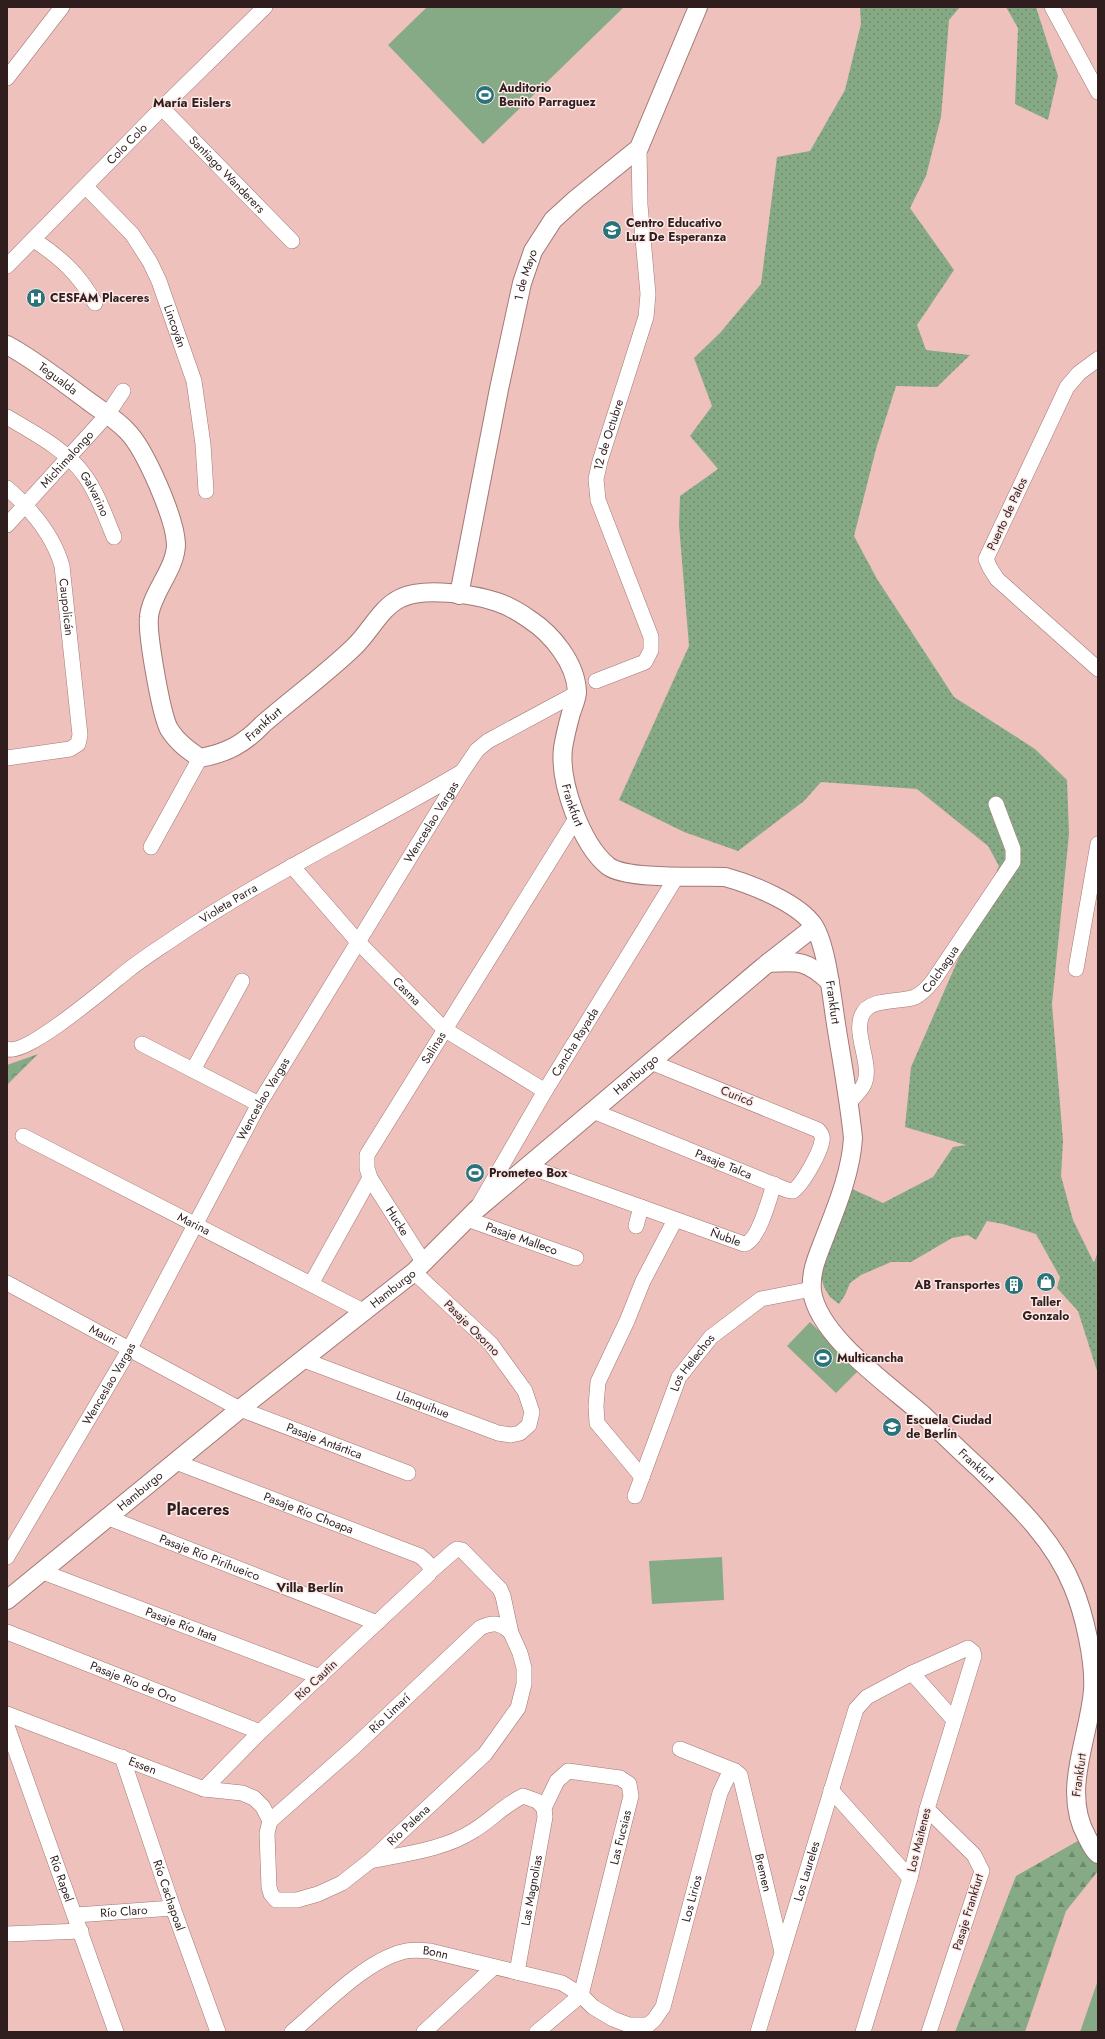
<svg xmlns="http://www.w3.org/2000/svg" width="1105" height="2039" font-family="Jost,sans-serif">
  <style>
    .grass { fill: url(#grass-dots) }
    .forest { fill: url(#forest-firs) }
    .park { fill: url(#park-crowns) }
    .pitch { fill: #86aa85 }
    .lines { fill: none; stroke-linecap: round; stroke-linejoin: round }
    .minor-casing { stroke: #a27975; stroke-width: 16 }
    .tertiary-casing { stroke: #a27975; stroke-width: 20 }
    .minor { stroke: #fff; stroke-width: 15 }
    .tertiary { stroke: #fff; stroke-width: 18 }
    .labels { text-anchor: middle; stroke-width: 3; stroke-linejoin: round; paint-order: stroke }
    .poi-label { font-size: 12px; font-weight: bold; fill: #2f1e1d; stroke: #fce9e7; text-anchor: start }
    .street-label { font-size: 12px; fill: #2f1e1d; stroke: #fce9e7 }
    .neighbourhood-label { font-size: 13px; font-weight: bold; fill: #2f1e1d; stroke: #fce9e7 }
    .district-label { font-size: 16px; font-weight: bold; fill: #2f1e1d; stroke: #fce9e7 }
  </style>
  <defs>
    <pattern id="grass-dots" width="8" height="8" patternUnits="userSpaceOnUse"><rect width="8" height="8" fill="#86aa85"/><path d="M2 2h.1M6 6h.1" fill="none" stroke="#6e8a6c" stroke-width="1.8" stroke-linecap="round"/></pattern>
    <pattern id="forest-firs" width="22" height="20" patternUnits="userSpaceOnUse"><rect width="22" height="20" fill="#86aa85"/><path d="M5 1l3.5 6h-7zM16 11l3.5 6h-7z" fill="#6e8a6c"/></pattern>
    <pattern id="park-crowns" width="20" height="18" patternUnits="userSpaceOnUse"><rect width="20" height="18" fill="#86aa85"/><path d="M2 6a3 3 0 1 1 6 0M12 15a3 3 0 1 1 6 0" fill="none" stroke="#6e8a6c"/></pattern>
  </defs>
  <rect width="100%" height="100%" fill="#eec1bd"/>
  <g class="grass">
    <path d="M860,7H960L949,20L941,117L926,176L910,208L954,270L917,325L926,350L970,355L937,387L896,386L876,449L854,536L877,579L954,697L1035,749L1067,780L1069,834L1052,1004L1063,1141L1061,1176L1073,1220L1094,1263L1098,1251V1374L1078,1311L1057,1288L1060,1277L1036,1234L1003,1224L987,1221L976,1240L968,1235L952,1238L911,1262H891L861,1275L850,1283L845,1295L839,1304L830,1297L824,1287L818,1264L850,1188L883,1203L933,1177L953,1147L966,1145L905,1127L911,1067L999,866L988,846L917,789L821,782L804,801L738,851L684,832L619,800L689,646L679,525L680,496L718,469L690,436L712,406L694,358L720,333L761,284L777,157L810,151L845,90L861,24Z"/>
    <path d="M1006,7H1036L1058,76L1048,120L1015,104L1018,28Z"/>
  </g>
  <path class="forest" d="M1083,1838L1098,1863V1871L1066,1911L1025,2032H955L1016,1876Z"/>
  <path class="park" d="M38,1054L7,1085V1086V1065Z"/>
  <g class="pitch">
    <path d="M427,7H624L483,144L388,45Z"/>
    <path d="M810,1322L859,1370L836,1393L787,1346Z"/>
    <path d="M722,1557L724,1600L652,1604L649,1561Z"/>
    <path d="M1098,1980V2032H1080Z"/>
  </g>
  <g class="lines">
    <g class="minor-casing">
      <g id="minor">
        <path d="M1052,7L1098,92"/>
        <path d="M7,78L62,7"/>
        <path id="s1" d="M162,108L292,241"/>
        <path id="s2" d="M86,187L132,234L150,262L159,281L194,381L203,444L206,491"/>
        <path d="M34,240C61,258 79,274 95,303"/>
        <path id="s3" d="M7,266L162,108L265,7"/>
        <path d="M1098,359L1079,373L1067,387L986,559L990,568L997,579L1098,669"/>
        <path id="s4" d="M7,417C34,433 67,450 85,476C98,494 105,516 114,537"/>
        <path id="s5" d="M7,488C31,509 53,534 62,566L80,735L78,744L70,749L7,758"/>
        <path id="s6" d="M7,525L107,415L123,391"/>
        <path id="s7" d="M596,681L645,662L651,650V637L598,500L596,479L600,461L646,317L648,294L640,205L639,148"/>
        <path d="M151,847L200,758"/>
        <path id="s8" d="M292,866L358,942L444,1029L545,1091"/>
        <path d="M1076,969L1098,844"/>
        <path d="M142,1044L259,1104"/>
        <path id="s9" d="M7,1049C27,1056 108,986 127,971C142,959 158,949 174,938C265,876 365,829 460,773"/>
        <path d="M193,1070L242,981"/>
        <path id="s10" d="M849,1102C854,1097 861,1091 864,1084C873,1065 853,1034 862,1015C870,997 900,1003 915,997C922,994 928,987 933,981L1013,862V849L996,804"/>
        <path id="s11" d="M593,1111L787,1190L793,1191C803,1184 820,1153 822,1141C823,1137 821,1133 818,1130L651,1062"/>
        <path id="s12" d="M23,1136L365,1312"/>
        <path id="s13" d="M527,1166L744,1244C758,1242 770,1197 774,1184"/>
        <path id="s14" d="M370,1178L424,1263"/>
        <path id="s15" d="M479,1205L545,1091L677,876"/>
        <path id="s16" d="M467,1219L576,1258"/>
        <path d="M636,1226L641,1207"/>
        <path id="s17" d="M7,1283L240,1409L408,1473"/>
        <path id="s18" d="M311,1284L370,1178L367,1168V1155L577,817"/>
        <path id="s19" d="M304,1360L498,1433L511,1435L520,1433L529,1425L532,1412L525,1391L491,1344L414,1272"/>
        <path id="s20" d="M176,1462L420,1556C426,1561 433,1566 429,1574L260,1732L204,1789"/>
        <path d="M642,1477L597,1423L596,1406L598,1382L627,1321L643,1281L675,1220"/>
        <path id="s21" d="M635,1496L679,1377L711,1337L761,1299L812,1289"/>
        <path id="s22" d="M109,1518L377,1623"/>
        <path id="s23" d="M7,1557L129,1350L259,1104L462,772L477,750L488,741L577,693"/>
        <path id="s24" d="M43,1572L320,1677"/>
        <path id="s25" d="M7,1632L260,1732"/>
        <path d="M912,1673L954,1720"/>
        <path id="s26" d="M7,1714L204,1789L242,1793L254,1798L263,1807L270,1821"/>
        <path id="s27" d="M7,1726L116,2032"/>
        <path id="s28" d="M680,1749L735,1771L740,1775L782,1952"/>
        <path id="s29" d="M122,1757L173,1908L218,2032"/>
        <path d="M831,1790L910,1878"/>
        <path d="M927,1809L974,1855L982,1871L929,2032"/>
        <path id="s30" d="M270,1821L267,1833L269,1887L271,1894L276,1900H297L318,1894L342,1883L370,1861L485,1754L518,1708L524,1684V1668L520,1653L511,1633L503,1596L500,1589L462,1550L457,1549L454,1551L431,1571"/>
        <path id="s31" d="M270,1821L354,1747L480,1628C492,1622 501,1622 511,1633"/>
        <path d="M370,1861C404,1854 443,1850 473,1831C491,1820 504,1805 523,1796L537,1801L544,1808"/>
        <path id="s32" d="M76,1915L173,1908"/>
        <path d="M7,1934L81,1931"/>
        <path id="s33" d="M517,1972L545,1817L544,1808"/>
        <path id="s34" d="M641,2031L654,2020L663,2007L720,1793L727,1778L735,1771"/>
        <path id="s35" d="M292,2032C323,2006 364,1962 402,1952C411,1949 421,1950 430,1951L562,1983L581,1995L593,2007L613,2019L629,2025H648"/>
        <path d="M424,2032L494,1967"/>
        <path id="s36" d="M537,2032L581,1995L631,1796L629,1784L620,1778L568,1771L557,1781L544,1808"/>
        <path id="s37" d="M758,2032L856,1709L867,1697L912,1673L968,1648L973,1652L974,1656L927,1809L910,1878L863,2032"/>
      </g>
    </g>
    <g class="tertiary-casing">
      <g id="tertiary">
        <path id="s38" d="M7,345C35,360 61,381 87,400C100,410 116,419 127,431C145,449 175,518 176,544C176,569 151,593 149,617C147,634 161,714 169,729C177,742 188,750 200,758C227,753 244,744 263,724C293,698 326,674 354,647C370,632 381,607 401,598C423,587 474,594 497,602C509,606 519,612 529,619C552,634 576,663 577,692C577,698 573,707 571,713C568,724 565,736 563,748C559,782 581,844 608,866C626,880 700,876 725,877C751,884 799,903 814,926C827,947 832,999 836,1024C842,1062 849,1099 853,1138C851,1171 838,1203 826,1234C819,1253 810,1270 812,1291C818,1336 889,1385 922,1414C941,1432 960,1451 980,1469C1016,1504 1054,1540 1073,1587C1084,1613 1095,1661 1093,1690C1089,1739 1061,1791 1087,1837C1090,1843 1093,1850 1098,1854"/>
        <path id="s39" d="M459,595L499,389L522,283L533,251L553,220L576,199L639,148L698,7"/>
        <path d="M768,963C799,961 806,960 830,982"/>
        <path id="s40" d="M7,1600L240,1409L414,1272L476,1210L763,967L814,927"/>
      </g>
    </g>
    <use href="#minor" class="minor"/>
    <use href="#tertiary" class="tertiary"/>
  </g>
  <defs>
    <g id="stadium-disc" transform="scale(1)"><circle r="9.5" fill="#2a737a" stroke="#fce9e7"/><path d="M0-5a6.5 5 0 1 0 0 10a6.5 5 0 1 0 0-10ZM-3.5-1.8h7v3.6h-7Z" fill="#fff"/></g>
    <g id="university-disc" transform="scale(1)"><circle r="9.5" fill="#2a737a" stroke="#fce9e7"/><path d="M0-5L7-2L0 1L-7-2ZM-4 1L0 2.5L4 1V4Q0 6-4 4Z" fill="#fff"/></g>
    <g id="hospital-disc" transform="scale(1)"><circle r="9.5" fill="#2a737a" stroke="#fce9e7"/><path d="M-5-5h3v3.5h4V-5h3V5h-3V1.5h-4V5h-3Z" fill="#fff"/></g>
    <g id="shop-disc" transform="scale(1)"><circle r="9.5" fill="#2a737a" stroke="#fce9e7"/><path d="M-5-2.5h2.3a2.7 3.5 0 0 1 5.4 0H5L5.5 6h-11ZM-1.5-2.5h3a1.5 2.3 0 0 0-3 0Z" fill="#fff"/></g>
    <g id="building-disc" transform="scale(1)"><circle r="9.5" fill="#2a737a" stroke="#fce9e7"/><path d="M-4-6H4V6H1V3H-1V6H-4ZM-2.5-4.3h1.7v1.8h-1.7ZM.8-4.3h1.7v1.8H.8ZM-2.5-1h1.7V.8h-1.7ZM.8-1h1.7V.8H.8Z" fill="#fff"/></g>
    <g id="school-disc" transform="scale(1)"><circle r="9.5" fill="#2a737a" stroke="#fce9e7"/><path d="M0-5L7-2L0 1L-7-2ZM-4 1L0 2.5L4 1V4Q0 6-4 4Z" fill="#fff"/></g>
  </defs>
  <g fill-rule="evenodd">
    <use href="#stadium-disc" x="485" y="95"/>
    <use href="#university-disc" x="612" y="230"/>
    <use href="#hospital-disc" x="36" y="298"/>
    <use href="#stadium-disc" x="475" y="1173"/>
    <use href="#shop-disc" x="1046" y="1282"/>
    <use href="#building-disc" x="1014" y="1285"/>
    <use href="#stadium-disc" x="823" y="1358"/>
    <use href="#school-disc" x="892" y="1427"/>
  </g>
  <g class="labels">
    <g class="poi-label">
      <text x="499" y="92">Auditorio<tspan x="499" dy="14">Benito Parraguez</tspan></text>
      <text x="626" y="227">Centro Educativo<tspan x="626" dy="14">Luz De Esperanza</tspan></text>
      <text x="50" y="302">CESFAM Placeres</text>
      <text x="489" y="1177">Prometeo Box</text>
      <text x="1000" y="1289" text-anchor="end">AB Transportes</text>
      <text x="1046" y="1306" text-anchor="middle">Taller<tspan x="1046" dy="14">Gonzalo</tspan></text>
      <text x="837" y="1362">Multicancha</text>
      <text x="906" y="1424">Escuela Ciudad<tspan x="906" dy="14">de Berlín</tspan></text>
    </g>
    <g class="street-label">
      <text dy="4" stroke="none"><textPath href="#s3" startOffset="171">Colo Colo</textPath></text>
      <text dy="4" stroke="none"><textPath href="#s1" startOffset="93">Santiago Wanderers</textPath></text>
      <text dy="4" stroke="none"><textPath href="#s39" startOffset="327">1 de Mayo</textPath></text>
      <text dy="4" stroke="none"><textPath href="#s2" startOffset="168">Lincoyán</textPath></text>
      <text dy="4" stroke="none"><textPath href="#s38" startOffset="61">Tegualda</textPath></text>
      <text dy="4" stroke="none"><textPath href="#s7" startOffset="293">12 de Octubre</textPath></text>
      <text dy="4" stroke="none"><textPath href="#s6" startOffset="89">Michimalongo</textPath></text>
      <text dy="4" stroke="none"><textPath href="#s4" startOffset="119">Galvarino</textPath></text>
      <text transform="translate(1007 514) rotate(-65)" y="4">Puerto de Palos</text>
      <text dy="4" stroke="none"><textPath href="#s5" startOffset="138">Caupolicán</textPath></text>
      <text dy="4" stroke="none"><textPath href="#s38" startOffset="581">Frankfurt</textPath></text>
      <text dy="4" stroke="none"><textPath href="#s38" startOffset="1109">Frankfurt</textPath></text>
      <text dy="4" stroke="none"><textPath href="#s23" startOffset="849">Wenceslao Vargas</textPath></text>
      <text dy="4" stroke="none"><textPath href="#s9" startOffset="267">Violeta Parra</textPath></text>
      <text dy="4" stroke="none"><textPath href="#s10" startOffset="190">Colchagua</textPath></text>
      <text dy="4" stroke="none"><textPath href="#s8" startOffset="170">Casma</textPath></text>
      <text dy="4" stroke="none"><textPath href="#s38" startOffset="1481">Frankfurt</textPath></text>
      <text dy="4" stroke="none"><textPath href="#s15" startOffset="189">Cancha Rayada</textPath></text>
      <text dy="4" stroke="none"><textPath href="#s18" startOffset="271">Salinas</textPath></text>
      <text dy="4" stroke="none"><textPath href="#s40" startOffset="820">Hamburgo</textPath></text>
      <text transform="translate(737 1096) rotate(22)" y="4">Curicó</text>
      <text dy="4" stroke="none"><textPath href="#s23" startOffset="525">Wenceslao Vargas</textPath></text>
      <text dy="4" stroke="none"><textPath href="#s11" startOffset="141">Pasaje Talca</textPath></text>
      <text dy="4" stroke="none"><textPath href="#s14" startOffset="51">Hucke</textPath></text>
      <text dy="4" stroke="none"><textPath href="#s12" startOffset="192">Marina</textPath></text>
      <text dy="4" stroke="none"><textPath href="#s16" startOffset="58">Pasaje Malleco</textPath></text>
      <text dy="4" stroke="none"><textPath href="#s13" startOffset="211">Ñuble</textPath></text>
      <text dy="4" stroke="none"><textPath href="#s40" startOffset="496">Hamburgo</textPath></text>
      <text transform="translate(472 1328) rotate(45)" y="4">Pasaje Osorno</text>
      <text dy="4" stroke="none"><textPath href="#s17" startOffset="109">Mauri</textPath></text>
      <text dy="4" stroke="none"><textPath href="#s21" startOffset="146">Los Helechos</textPath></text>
      <text dy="4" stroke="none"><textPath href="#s23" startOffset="201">Wenceslao Vargas</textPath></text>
      <text dy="4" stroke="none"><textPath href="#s19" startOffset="127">Llanquihue</textPath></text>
      <text dy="4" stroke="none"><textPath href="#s17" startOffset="355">Pasaje Antártica</textPath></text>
      <text dy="4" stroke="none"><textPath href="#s38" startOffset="2021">Frankfurt</textPath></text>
      <text dy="4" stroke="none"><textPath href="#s40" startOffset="172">Hamburgo</textPath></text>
      <text dy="4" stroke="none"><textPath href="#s20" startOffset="142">Pasaje Río Choapa</textPath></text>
      <text dy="4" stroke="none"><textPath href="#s22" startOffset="108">Pasaje Río Pirihueico</textPath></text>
      <text dy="4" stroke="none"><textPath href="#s24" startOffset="148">Pasaje Río Itata</textPath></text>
      <text transform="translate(316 1680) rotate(-43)" y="4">Río Cautin</text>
      <text dy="4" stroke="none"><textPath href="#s25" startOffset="136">Pasaje Río de Oro</textPath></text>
      <text dy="4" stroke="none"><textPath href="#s31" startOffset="161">Río Limarí</textPath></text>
      <text dy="4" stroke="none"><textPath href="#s26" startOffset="145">Essen</textPath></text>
      <text transform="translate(1079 1775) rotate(-82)" y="4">Frankfurt</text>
      <text dy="4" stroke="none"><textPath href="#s30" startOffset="239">Río Palena</textPath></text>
      <text dy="4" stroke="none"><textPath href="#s36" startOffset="220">Las Fucsias</textPath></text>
      <text transform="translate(919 1840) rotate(-76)" y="4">Los Maitenes</text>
      <text dy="4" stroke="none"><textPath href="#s37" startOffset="168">Los Laureles</textPath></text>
      <text dy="4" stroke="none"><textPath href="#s28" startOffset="166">Bremen</textPath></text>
      <text dy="4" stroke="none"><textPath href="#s27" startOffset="162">Río Rapel</textPath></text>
      <text dy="4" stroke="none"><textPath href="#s33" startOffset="83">Las Magnolias</textPath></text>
      <text dy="4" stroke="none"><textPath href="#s29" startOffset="146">Río Cachapoal</textPath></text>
      <text dy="4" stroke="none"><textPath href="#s34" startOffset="145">Los Lirios</textPath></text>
      <text dy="4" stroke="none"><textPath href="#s32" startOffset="48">Río Claro</textPath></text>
      <text transform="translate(968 1912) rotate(-73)" y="4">Pasaje Frankfurt</text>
      <text dy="4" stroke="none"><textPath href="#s35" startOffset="171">Bonn</textPath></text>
    </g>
    <g class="neighbourhood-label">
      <text x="192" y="107">María Eislers</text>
      <text x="310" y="1592">Villa Berlín</text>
    </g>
    <g class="district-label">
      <text x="198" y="1515">Placeres</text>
    </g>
  </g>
  <rect width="1105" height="2039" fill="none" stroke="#2f1e1d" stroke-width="16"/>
</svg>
